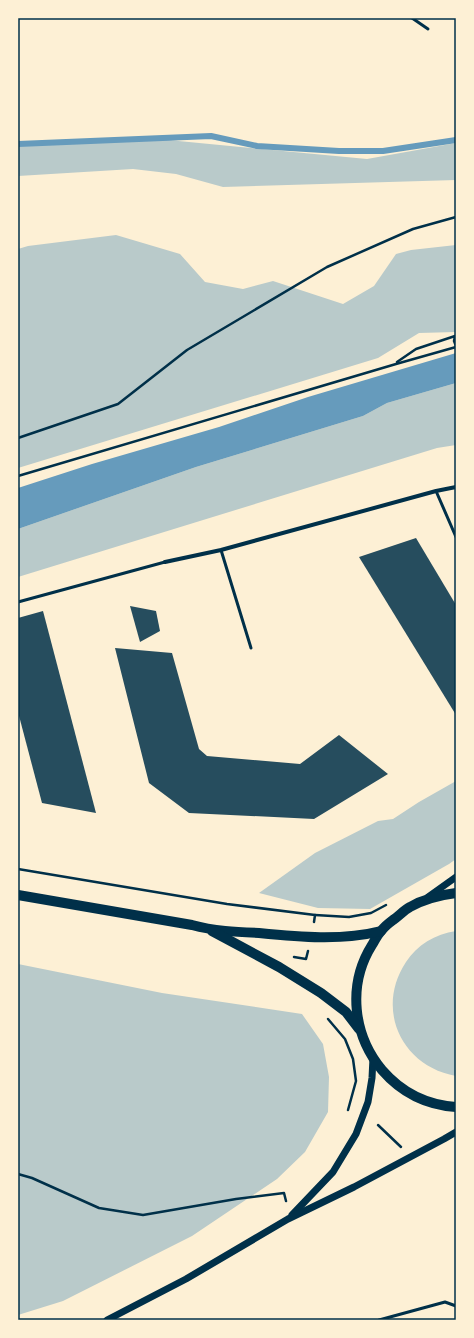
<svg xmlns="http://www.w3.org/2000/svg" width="474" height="1338" font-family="'Sofia Sans Condensed',sans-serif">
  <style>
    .green { fill: #b9caca }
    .water { fill: #669bbc }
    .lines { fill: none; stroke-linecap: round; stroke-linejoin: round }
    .stream { stroke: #669bbc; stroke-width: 6 }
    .building { fill: #264d5e }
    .path { stroke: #003049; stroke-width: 2.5 }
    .service { stroke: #003049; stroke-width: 3 }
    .minor { stroke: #003049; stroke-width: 4 }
    .tertiary { stroke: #003049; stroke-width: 7 }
    .primary { stroke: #003049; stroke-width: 10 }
    .neatline { fill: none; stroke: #003049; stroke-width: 1.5 }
  </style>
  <rect width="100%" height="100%" fill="#fdf0d5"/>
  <g class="green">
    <path d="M137,137L367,159L456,143V180L223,187L176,174L133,169L18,176V142Z"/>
    <path d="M116,235L180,254L205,282L243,289L273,281L343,304L374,286L396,254L411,250L456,245V332L419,333L378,358L18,468V249L28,246Z"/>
    <path d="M456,383V445L437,448L18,577V529L196,467L363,416L387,403Z"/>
    <path d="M456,781V859L449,864L370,909L318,908L259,893L315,853L378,821L393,819L419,802Z"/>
    <path d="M456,931V1076C401,1066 375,1009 406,962C417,945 435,934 456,931Z"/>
    <path d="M18,964L162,993L302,1014L323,1044L329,1077L328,1112L305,1152L277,1179L192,1236L63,1301L18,1315Z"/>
  </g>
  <path class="water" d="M456,353V383L387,403L363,416L196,467L18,529V488L92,464L219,427L308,397Z"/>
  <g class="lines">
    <path class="stream" d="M18,144L211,136L257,146L339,151H383L456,140"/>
  </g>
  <g class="building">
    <path d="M416,538L456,605V715L359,557Z"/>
    <path d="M130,606L156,611L160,631L140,642Z"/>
    <path d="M43,611L96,813L42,803L18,712V618Z"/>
    <path d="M115,648L172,653L199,749L207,756L300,764L339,735L388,774L314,819L189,813L149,783Z"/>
  </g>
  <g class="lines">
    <g class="path">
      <path d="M397,362L416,349L455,336L454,341L456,346"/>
      <path d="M18,438L118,404L187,350L327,267L413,229L456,217"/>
      <path d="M18,476L396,364L456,347"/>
      <path d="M18,869L227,904L315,915L314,922"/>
      <path d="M315,915L349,917L371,913L386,905"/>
      <path d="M294,957L306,959L308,951"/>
      <path d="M328,1019L345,1039L353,1059L356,1081L348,1110"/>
      <path d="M378,1125L401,1147"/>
      <path d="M18,1174L32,1178L99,1208L143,1215L236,1199L284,1193L286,1201"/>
    </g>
    <g class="service">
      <path d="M412,18L428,29"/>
      <path d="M436,491L456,537"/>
      <path d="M221,550L251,648"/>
      <path d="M18,602L165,562"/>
      <path d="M379,1320L445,1302L456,1306"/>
    </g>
    <path class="minor" d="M165,562L221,550L436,491L456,487"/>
    <g class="tertiary">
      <path d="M428,897L456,877"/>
      <path d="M292,1215L333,1172L356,1134L368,1102L372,1078L373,1058"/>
      <path d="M107,1320L186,1279L288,1219L354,1187L444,1139L456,1132"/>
    </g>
    <g class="primary">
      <path d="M456,893C440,895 424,899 410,907C404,910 399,916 393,920C389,923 385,926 382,930C378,934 375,940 372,945C347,985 353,1035 382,1070C401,1092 427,1105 456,1107"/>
      <path d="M18,895L192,925C214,931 236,932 259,933C299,937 342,941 381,931"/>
      <path d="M212,931L279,967L321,993L346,1012L359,1029"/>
    </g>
  </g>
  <rect width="474" height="1338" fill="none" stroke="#fdf0d5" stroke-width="38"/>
  <rect x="19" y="19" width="436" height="1300" class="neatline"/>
</svg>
